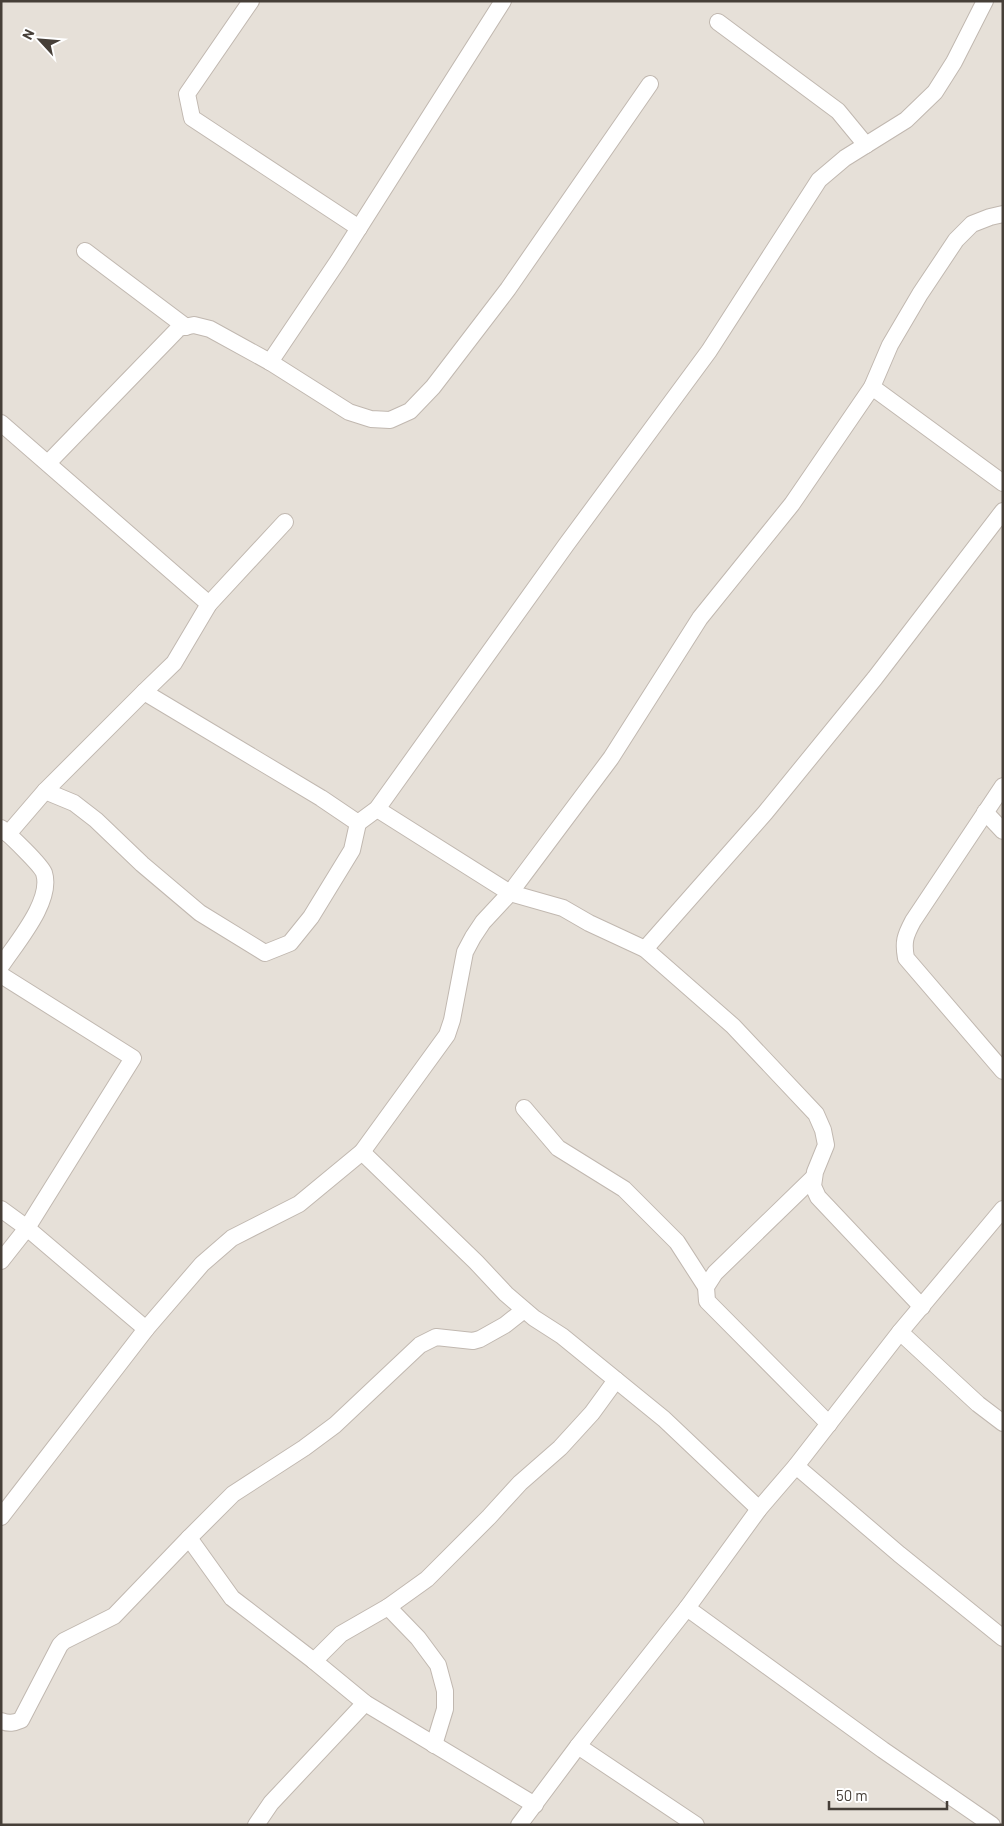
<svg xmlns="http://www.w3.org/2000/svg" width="1004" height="1826" font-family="Barlow,sans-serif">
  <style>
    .residential { fill: #e6e0d8 }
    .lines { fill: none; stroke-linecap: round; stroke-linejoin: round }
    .minor-casing { stroke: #c1b8b0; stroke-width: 18 }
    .minor { stroke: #fff; stroke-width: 16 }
  </style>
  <rect width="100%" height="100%" fill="#f3efe9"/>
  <rect class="residential" x="1" y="1" width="1002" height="1824"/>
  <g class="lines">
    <g class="minor-casing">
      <g id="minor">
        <path d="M251,1L187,94L192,118L359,228"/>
        <path d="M718,22L838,111L866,145"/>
        <path d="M85,251L186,327"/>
        <path d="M270,362L338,261L503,1"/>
        <path d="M872,387L1003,483"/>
        <path d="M1,423L209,604"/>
        <path d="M48,463L179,328L194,325L210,329L270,362L349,412L371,419L390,420L410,411L433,387L508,289L650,84"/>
        <path d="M144,692L321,798L358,823L377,809L566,545L709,351L819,180L845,158L906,120L935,92L954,62L985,1"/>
        <path d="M1003,786L913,921C905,936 903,942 906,958L1003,1071"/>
        <path d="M45,791L74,803L96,820L142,864L200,913L265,953L290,943L311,917L352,850L358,823"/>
        <path d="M377,809L510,893L563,908L589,923L645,949L733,1026L816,1114L823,1130L826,1145L815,1172L813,1186L818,1197L922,1307"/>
        <path d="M985,812L1003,831"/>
        <path d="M1,828C10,835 41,865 44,873C53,901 16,943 1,966"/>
        <path d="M8,834L45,791L144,692L174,663L209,604L285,522"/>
        <path d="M645,949L765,813L875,678L1003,511"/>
        <path d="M1,975L133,1058L27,1228L1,1261"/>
        <path d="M524,1108L558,1148L624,1189L677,1242L706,1287"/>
        <path d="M362,1152L476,1262L506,1294L534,1318L562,1336L664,1419L759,1509"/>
        <path d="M814,1177L715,1273L706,1287L707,1301L829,1424"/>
        <path d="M1,1209L27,1228L146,1329"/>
        <path d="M900,1332L978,1404L1003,1423"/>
        <path d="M796,1466L899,1554L1003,1638"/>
        <path d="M1,1517L146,1329L202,1264L232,1238L299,1204L362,1152L447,1035L452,1020L465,952L473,937L483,922L510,893L611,758L700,618L792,504L872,387L890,345L920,294L956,240L972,224L990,217L1003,214"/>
        <path d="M189,1538L232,1598L314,1661L365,1703L535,1805"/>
        <path d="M388,1607L418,1638L438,1665L445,1691V1709L434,1745"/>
        <path d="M687,1608L883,1750L992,1825"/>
        <path d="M314,1661L341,1634L388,1607L427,1579L489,1517L520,1483L560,1448L592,1413L616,1380"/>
        <path d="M1,1721C9,1724 14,1723 21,1720L60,1645L64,1641L114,1616L189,1538L233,1494L304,1448L335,1425L420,1345L436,1337L473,1341L480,1339L505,1325L524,1310"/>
        <path d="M578,1746L696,1825"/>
        <path d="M256,1825L271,1803L365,1703"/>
        <path d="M519,1825L578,1746L687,1608L759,1509L796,1466L900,1332L1003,1209"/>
      </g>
    </g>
    <use href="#minor" class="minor"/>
  </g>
  <rect width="1004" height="1826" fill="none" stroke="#463f38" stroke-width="5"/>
  <g transform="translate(40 40) rotate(296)" stroke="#ffffff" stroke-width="4" paint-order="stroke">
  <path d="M0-4L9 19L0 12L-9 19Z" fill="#463f38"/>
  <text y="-8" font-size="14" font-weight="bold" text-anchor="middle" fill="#463f38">N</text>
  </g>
  <path d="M829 1801v8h118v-8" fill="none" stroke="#463f38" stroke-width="2.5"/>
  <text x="836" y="1801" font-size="15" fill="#463f38" stroke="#ffffff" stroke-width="4" paint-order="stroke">50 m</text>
</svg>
